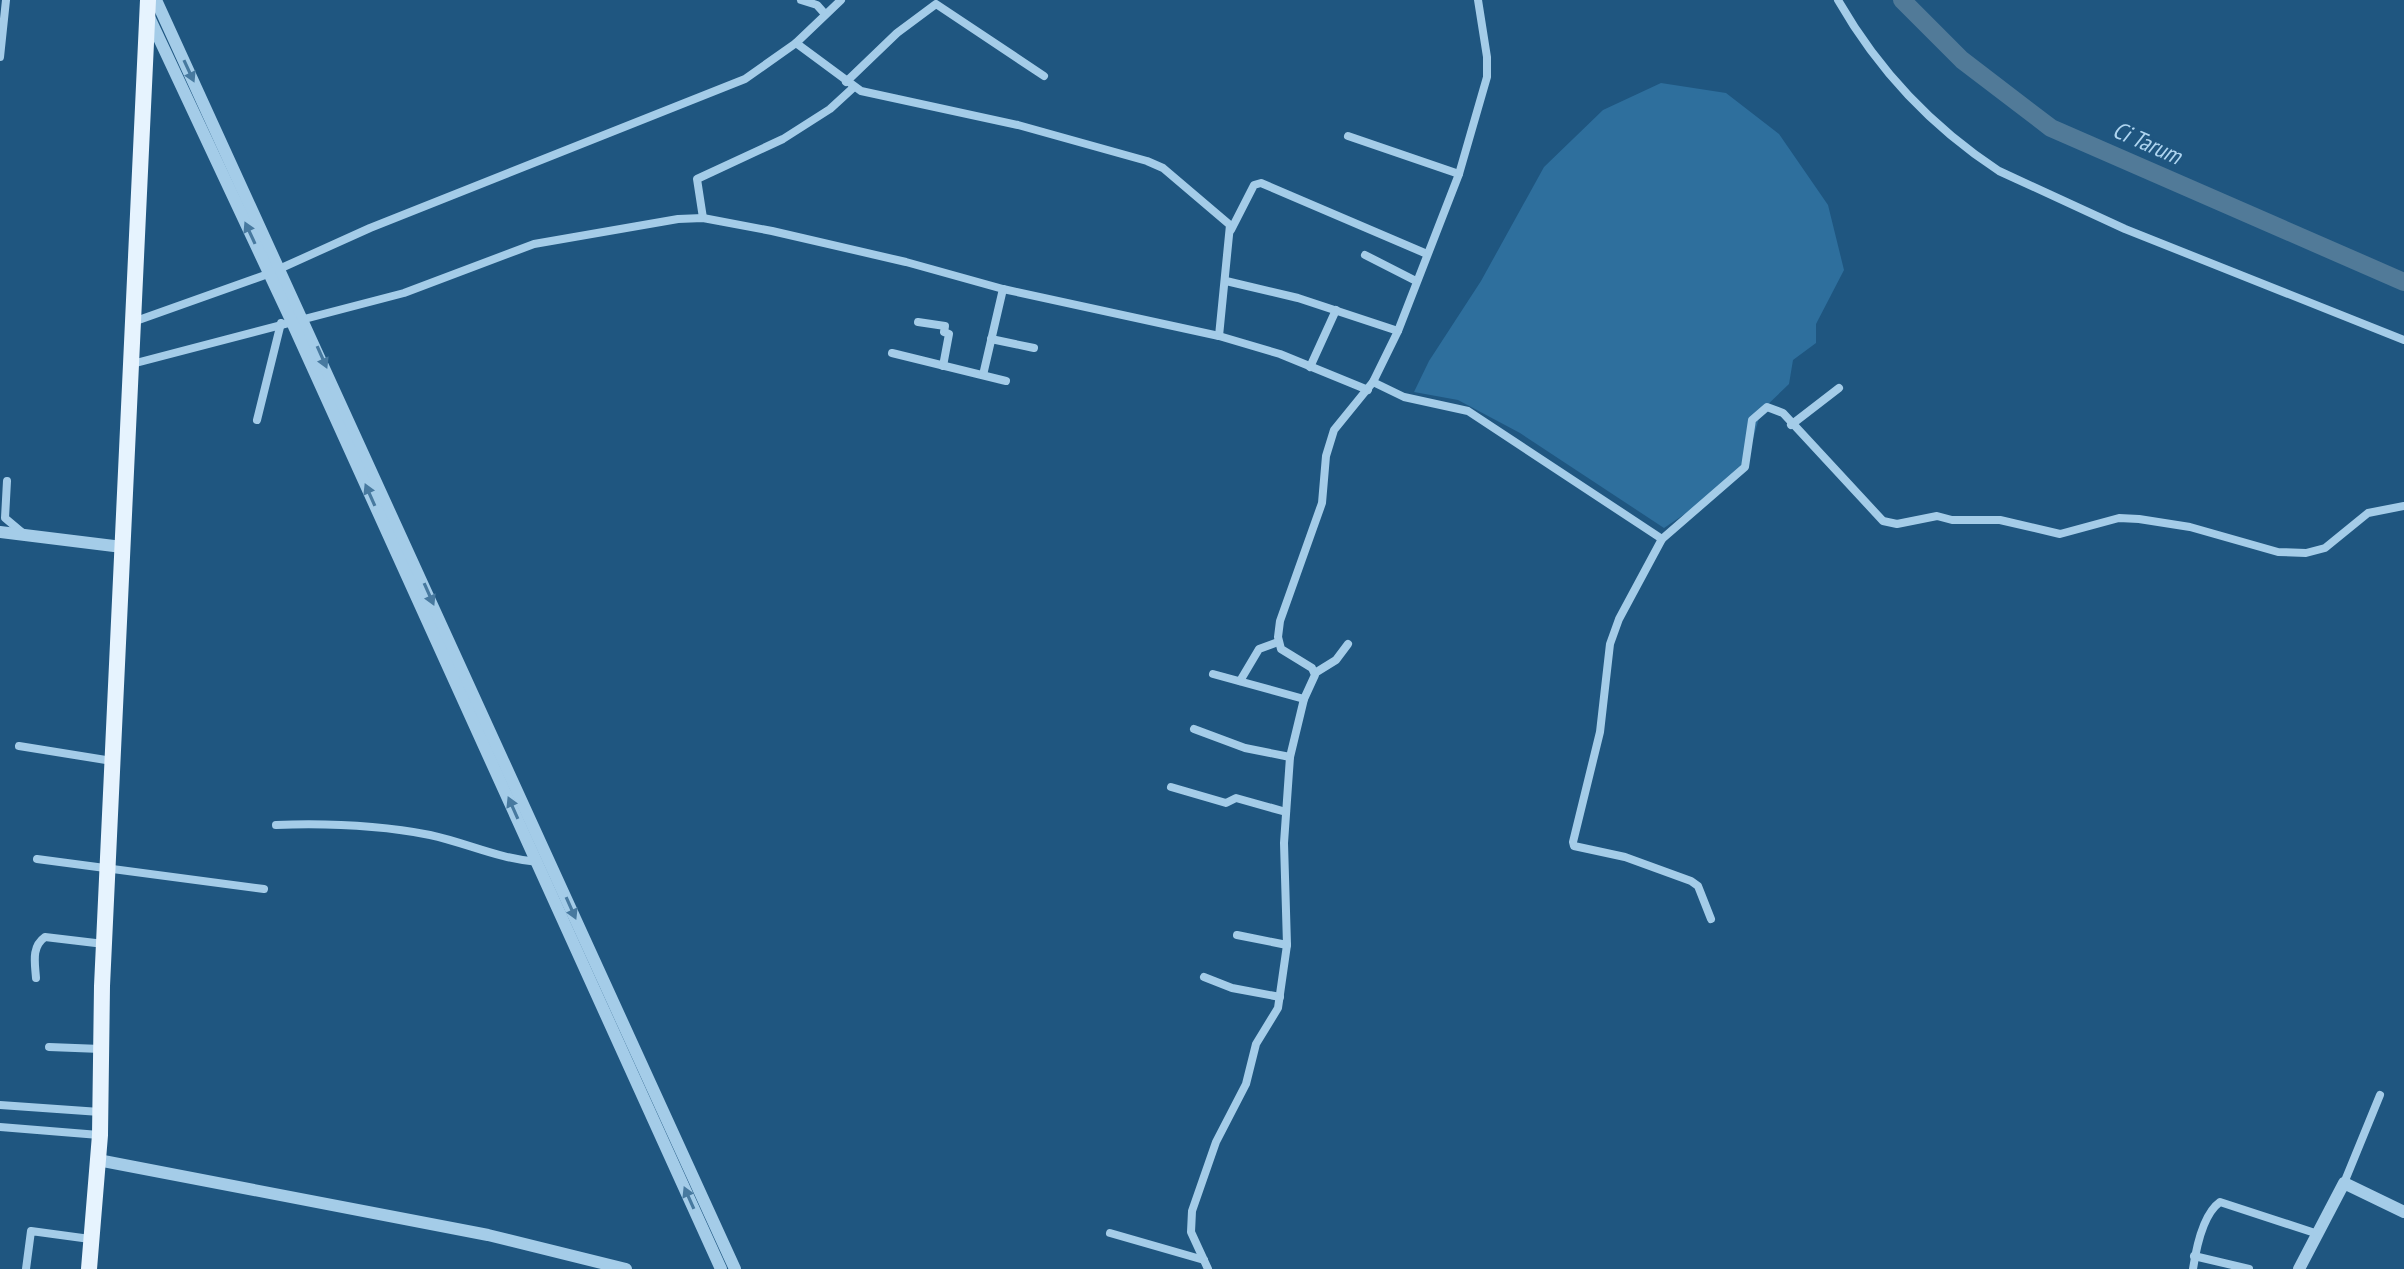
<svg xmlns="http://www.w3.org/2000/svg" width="2404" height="1269" font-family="'PT Sans Narrow',sans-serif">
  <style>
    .green { fill: #2e6f9d }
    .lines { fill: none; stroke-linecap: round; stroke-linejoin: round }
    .river { stroke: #517a98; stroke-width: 18 }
    .minor { stroke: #a4cce8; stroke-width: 8 }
    .tertiary { stroke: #a4cce8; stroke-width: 12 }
    .primary { stroke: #e6f3fe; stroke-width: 16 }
    .oneway { fill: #47799f }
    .labels { text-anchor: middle; stroke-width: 6; stroke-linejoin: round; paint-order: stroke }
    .water-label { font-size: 24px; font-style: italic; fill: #afd5f0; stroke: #1f5680 }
  </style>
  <rect width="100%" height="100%" fill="#1f5680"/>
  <path class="green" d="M1661,83L1726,93L1779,134L1828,205L1844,270L1816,324V343L1793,360L1789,384L1761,411L1745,467L1707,499L1664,528L1520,433L1458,400L1414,392L1429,361L1481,281L1544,167L1603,110Z"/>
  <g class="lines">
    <path class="river" d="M1902,0L1962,60L2051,128L2404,282"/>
    <g class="minor">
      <path d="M801,0L817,5L825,14"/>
      <path d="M1838,0C1878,70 1932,127 1999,171L2125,229L2404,340"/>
      <path d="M796,43L861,91L1018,125L1147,161L1163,168L1230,225L1219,336"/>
      <path d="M0,57L6,0"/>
      <path d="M846,82L897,33L936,4L1044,76"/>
      <path d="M1348,136L1459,174"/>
      <path d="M703,218L697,179L783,139L830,109L854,87"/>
      <path d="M1231,230L1254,185L1261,183L1427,254"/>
      <path d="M1365,255L1416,281"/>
      <path d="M1226,281L1298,298L1398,331"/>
      <path d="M133,322L268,274L370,228L745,79L796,43L841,0"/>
      <path d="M918,322L945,326L944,332L949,334L943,366"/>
      <path d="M991,339L1034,348"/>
      <path d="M892,353L1006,381"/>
      <path d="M132,364L404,293L534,244L678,219L703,218L772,231L906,262L1003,289L1219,336L1280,354L1368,390"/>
      <path d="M1310,367L1336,310"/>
      <path d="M983,375L1003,289"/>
      <path d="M1373,382L1404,397L1468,411L1662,539"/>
      <path d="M257,420L281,323"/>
      <path d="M1791,425L1839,388"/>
      <path d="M7,481L5,518L24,534"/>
      <path d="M1315,673L1336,660L1348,644"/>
      <path d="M1213,674L1304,699"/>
      <path d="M1240,681L1259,649L1278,642"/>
      <path d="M1194,729L1245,748L1290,757"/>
      <path d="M19,746L112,761"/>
      <path d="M1171,787L1226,803L1236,798L1286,812"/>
      <path d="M276,825C329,823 378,825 430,835C467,843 499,859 538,862"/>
      <path d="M37,859L264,889"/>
      <path d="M1711,919L1698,886L1691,881L1625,857L1574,846L1573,842L1600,732L1610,644L1619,619L1662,539L1745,467L1752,420L1767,407L1783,413L1883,521L1897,524L1937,516L1952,520H2000L2060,534L2119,518L2139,519L2190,527L2278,552L2306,553L2325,548L2368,513L2404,506"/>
      <path d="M1237,935L1287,945"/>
      <path d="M1204,977L1232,988L1280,997"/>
      <path d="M36,978C35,963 31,947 45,937L104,944"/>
      <path d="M49,1047L101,1049"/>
      <path d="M0,1105L100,1112"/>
      <path d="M0,1127L99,1135"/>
      <path d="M2344,1183L2380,1095"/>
      <path d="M1110,1233L1204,1260"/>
      <path d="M2194,1256L2249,1269"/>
      <path d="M26,1269L31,1231L90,1239"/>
      <path d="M1208,1269L1191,1232L1192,1211L1216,1142L1246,1084L1256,1044L1278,1008L1287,945L1284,843L1290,757L1304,699L1315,675L1312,668L1281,649L1278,637L1280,621L1322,503L1326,456L1334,430L1373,382L1398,331L1459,174L1487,77V57L1478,0"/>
      <path d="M2193,1269C2196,1249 2203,1214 2220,1202L2318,1234"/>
    </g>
    <g class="tertiary">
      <path d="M156,0L735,1269"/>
      <path d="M149,17L291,320L721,1269"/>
      <path d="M0,532L122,547"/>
      <path d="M98,1160L488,1235L626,1269"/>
      <path d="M2299,1269L2344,1183L2404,1212"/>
    </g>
    <path class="primary" d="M89,1269L100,1135L102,986L148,0"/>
  </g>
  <defs><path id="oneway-solid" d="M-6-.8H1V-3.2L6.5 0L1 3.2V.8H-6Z" transform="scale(2)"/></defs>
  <g class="oneway">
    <use href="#oneway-solid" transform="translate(189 71) rotate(65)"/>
    <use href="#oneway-solid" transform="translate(250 233) rotate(-115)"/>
    <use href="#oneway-solid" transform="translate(322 357) rotate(66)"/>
    <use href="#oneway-solid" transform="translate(370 495) rotate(-114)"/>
    <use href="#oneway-solid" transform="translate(429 594) rotate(66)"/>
    <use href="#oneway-solid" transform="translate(513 808) rotate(-114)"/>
    <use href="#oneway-solid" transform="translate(571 908) rotate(66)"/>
    <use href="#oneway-solid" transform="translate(689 1198) rotate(-114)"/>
  </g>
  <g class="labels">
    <g class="water-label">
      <text transform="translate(2147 143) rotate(24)" y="8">Ci Tarum</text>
    </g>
  </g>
</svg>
